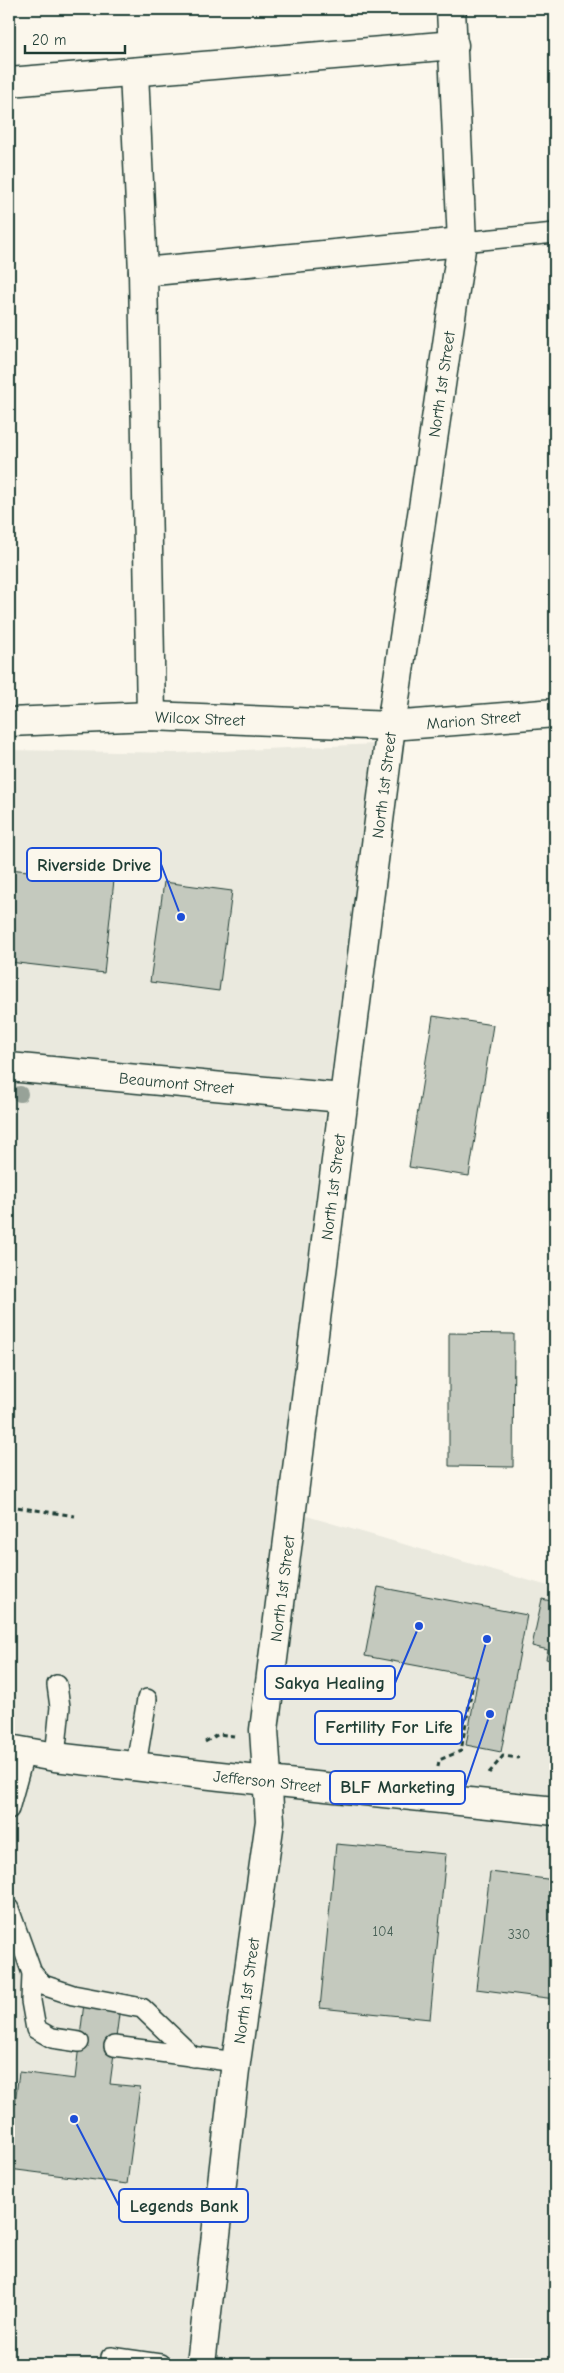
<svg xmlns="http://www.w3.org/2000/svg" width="564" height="2373" font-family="'Comic Neue',sans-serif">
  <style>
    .built { fill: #eae9de }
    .building { fill: #c4c9be; stroke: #1f3d34 }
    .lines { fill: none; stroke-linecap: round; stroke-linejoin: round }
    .lane-casing { stroke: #1f3d34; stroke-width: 22 }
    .street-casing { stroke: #1f3d34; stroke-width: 31 }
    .path { stroke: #1f3d34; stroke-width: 3; stroke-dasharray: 5 4; stroke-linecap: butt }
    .lane { stroke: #fbf7ec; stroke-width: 19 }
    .street { stroke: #fbf7ec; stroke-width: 28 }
    .tree { fill: #97a298 }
    .labels { text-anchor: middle; stroke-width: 4.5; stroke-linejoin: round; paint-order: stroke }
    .number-label { font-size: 14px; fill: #486056 }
    .street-label { font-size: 16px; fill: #1f3d34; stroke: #fbf7ec }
    .leader { fill: none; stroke: #1d4ed8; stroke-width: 2 }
    .callout-dot { fill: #1d4ed8; stroke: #fbf7ec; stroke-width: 2 }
    .callout { fill: #fbf7ec; stroke: #1d4ed8; stroke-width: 2 }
    .callout-label { font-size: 18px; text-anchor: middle; font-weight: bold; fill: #1f3d34 }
  </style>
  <rect width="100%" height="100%" fill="#fbf7ec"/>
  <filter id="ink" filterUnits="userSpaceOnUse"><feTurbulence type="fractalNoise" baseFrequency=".02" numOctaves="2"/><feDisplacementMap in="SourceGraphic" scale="10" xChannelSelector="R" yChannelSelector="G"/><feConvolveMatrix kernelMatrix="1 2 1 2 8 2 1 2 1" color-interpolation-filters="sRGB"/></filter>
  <g filter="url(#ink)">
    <path class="built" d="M376,744L324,1123L279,1508L555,1588V2364H9V750L176,753Z"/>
    <g class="building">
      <path d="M9,869L114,880L104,973L9,962Z"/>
      <path d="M164,882L232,891L219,991L150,982Z"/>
      <path d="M433,1016L493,1025L469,1176L409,1167Z"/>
      <path d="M449,1333L514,1334L513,1467L449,1466Z"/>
      <path d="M378,1587L527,1615L501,1752L466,1745L478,1677L365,1656Z"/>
      <path d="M542,1599L555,1602V1661L546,1659L548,1650L532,1646Z"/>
      <path d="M336,1844L446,1854L430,2019L320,2008Z"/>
      <path d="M490,1872L555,1880V1999L476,1989Z"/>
      <path d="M84,2003L120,2007L110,2084L140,2087L127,2184L9,2169V2151L19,2072L75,2079Z"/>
    </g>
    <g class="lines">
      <g class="lane-casing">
        <g id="lane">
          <path d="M462,242L555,233"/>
          <path d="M55,1757L60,1707L57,1685"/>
          <path d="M136,1765L147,1699"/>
          <path d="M9,1809L25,1751"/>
          <path d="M9,1909L32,1973L31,2001L36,2029L52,2038L79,2042"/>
          <path d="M32,1973L43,1985L73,1995L142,2008L193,2057"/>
          <path d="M114,2046L236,2062"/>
          <path d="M111,2357L160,2364"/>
        </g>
      </g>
      <g class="street-casing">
        <g id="street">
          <path d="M134,72L143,272L151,716"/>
          <path d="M9,82L454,45"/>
          <path d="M143,272L462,242"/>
          <path id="s1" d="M9,722L151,716L391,726L555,713"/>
          <path id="s2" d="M9,1067L342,1098"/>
          <path id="s3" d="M9,1749L55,1757L220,1776L555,1811"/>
          <path id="s4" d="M201,2364L236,2062L270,1821L264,1730L391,726L462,242L451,9"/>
        </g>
      </g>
      <g class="path">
        <path d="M9,1506L75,1516"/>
        <path d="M205,1742L219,1734L234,1736"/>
        <path d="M438,1767L439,1760L461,1751L474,1677"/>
        <path d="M489,1773L503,1756L519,1758"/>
      </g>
      <use href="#lane" class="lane"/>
      <use href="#street" class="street"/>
    </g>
    <circle class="tree" cx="20" cy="1094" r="8"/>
  </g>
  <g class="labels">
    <g class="number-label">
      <text x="383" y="1936">104</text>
      <text x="519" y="1939">330</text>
    </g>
    <g class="street-label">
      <text dy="6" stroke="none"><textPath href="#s4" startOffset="1996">North 1st Street</textPath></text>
      <text dy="6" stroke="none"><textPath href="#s1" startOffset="191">Wilcox Street</textPath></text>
      <text dy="6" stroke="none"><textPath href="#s1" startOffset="465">Marion Street</textPath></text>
      <text dy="6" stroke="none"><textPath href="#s4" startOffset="1591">North 1st Street</textPath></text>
      <text dy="6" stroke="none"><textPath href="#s2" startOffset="168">Beaumont Street</textPath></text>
      <text dy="6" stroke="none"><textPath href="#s4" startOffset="1186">North 1st Street</textPath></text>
      <text dy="6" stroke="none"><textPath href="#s4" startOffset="781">North 1st Street</textPath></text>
      <text dy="6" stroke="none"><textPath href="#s3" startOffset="260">Jefferson Street</textPath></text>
      <text dy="6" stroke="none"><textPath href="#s4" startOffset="376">North 1st Street</textPath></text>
    </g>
  </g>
  <path class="leader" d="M181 917L161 864M419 1626L395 1683M487 1639L462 1727M490 1714L465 1787M74 2119L119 2206"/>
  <g class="callout-dot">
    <circle cx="181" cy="917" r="5"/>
    <circle cx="419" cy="1626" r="5"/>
    <circle cx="487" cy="1639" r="5"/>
    <circle cx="490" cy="1714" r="5"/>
    <circle cx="74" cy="2119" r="5"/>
  </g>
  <g class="callout">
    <rect x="27" y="848" width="134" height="33" rx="5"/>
    <rect x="265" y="1666" width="130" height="33" rx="5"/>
    <rect x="315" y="1711" width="147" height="33" rx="5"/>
    <rect x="330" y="1771" width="135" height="33" rx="5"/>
    <rect x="119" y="2189" width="129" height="33" rx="5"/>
  </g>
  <g class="callout-label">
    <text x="94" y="871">Riverside Drive</text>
    <text x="330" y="1689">Sakya Healing</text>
    <text x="389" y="1733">Fertility For Life</text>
    <text x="398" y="1793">BLF Marketing</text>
    <text x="184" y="2212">Legends Bank</text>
  </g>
  <rect width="564" height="2373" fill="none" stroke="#fbf7ec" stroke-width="30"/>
  <rect x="15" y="15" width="534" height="2343" fill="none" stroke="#1f3d34" stroke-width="2" filter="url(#ink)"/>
  <path d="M25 45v8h100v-8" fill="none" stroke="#1f3d34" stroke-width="2.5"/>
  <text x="32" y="45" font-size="15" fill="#1f3d34" stroke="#fbf7ec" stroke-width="4" paint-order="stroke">20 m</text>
</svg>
